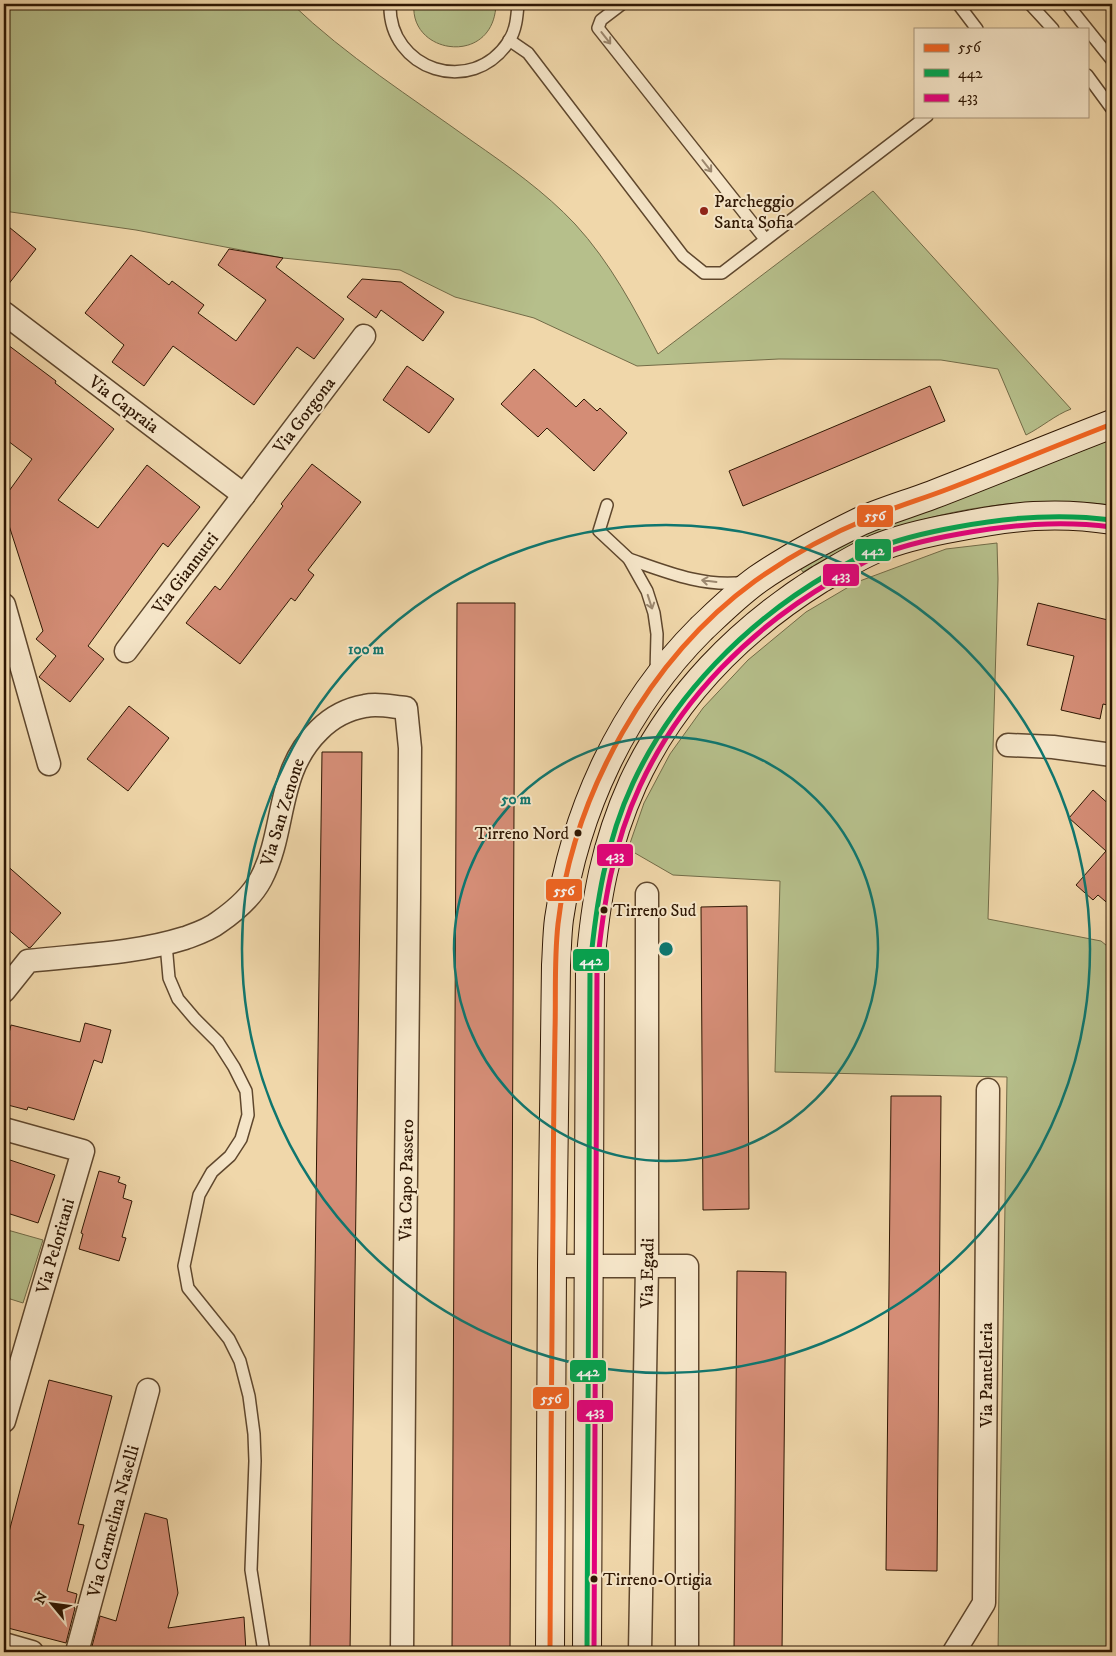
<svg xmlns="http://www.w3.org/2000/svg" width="1116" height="1656" font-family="'IM FELL DW Pica',serif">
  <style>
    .green { fill: #b6bf8b; stroke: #726b47 }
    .building { fill: #d48d76; stroke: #2f1703 }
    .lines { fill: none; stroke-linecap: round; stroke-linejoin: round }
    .lane-casing { stroke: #5f472d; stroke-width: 14 }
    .street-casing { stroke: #5f472d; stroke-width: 25 }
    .secondary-casing { stroke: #2f1703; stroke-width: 30 }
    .lane { stroke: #f5e5c8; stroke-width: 11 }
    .street { stroke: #f5e5c8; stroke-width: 22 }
    .secondary { stroke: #f5e5c8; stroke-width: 28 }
    .bus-1-casing { stroke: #f5e5c8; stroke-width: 9 }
    .bus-2-casing { stroke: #f5e5c8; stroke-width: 9 }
    .bus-3-casing { stroke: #f5e5c8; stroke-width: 9 }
    .bus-1 { stroke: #f26522; stroke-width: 5 }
    .bus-2 { stroke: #00a651; stroke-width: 5 }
    .bus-3 { stroke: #e5007d; stroke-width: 5 }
    .oneway { stroke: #9c886f }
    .ring { fill: none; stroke: #0f766e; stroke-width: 2.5 }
    .poi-dot { fill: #8f2418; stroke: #f5e5c8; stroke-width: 2 }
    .bus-dot { fill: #2f1703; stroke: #f5e5c8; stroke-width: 2 }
    .labels { text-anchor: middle; stroke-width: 4; stroke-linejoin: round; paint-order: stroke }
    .bus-label { font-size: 17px; fill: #2f1703; stroke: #f5e5c8; text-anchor: start }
    .poi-label { font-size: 18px; fill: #2f1703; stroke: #f5e5c8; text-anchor: start }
    .street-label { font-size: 18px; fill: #2f1703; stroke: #f5e5c8 }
    .centre { fill: #0f766e; stroke: #f5e5c8; stroke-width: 2.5 }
    .ring-label { font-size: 15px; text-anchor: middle; font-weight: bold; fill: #0f766e; stroke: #f5e5c8; stroke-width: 4; stroke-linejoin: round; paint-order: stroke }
    .line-badge { stroke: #f5e5c8; stroke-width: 2 }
    .badge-label { font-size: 14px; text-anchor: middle; font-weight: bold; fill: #fff }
  </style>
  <rect width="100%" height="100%" fill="#f0d7aa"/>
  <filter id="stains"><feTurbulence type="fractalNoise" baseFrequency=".004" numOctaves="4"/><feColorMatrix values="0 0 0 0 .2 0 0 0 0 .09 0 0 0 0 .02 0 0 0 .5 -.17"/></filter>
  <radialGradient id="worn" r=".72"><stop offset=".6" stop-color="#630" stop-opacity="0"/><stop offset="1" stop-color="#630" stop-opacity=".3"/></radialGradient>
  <g class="green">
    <path d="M4,4H292C346,56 411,97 472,141C508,166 545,192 575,224C610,262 635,309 658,354L873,191L1071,409C1055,415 1042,427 1026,435L998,369L941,360L779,359L637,366L534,318L455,297L400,270L283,258L136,230L4,211Z"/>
    <path d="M414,4H496C494,67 409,55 414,4Z"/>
    <path d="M1112,439V505C1028,495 941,508 863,540C842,549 822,561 803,572L800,568L864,532L1022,474Z"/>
    <path d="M997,543L998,579L988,919L1101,941L1112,950V1652H998L1007,1077L775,1072L780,881L673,875L628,849L644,803L670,754L703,708L748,660L806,612L857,582L946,549Z"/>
    <path d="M4,1229L43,1240L23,1303L4,1297Z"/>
  </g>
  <g class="building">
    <path d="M4,223L36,249L4,290Z"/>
    <path d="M229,249L283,258L276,267L344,319L314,359L297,347L254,405L173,346L144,386L112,362L124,345L85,313L131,255L169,285L172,281L204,305L198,313L236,341L266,300L218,265Z"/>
    <path d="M362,279L401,282L444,312L423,341L381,310L376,318L347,297Z"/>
    <path d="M4,342L56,381L55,383L114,429L58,500L98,528L147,465L200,507L168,547L163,543L88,646L104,659L70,702L39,677L56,656L36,639L43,631L4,510V498L32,459L4,438Z"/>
    <path d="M407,366L454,399L429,433L383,400Z"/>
    <path d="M534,369L576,407L584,399L597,411L600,408L627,433L594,471L547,428L538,437L501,404Z"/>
    <path d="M930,386L945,421L743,506L729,471Z"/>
    <path d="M312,464L361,502L308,570L314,575L295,601L291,598L240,664L186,623L215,586L220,590L283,506L281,504Z"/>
    <path d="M457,603H515L510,1652H452Z"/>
    <path d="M1038,603L1112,621V656L1107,676L1112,677V706L1103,704L1100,719L1061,710L1074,656L1027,645Z"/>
    <path d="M129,706L169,738L128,791L87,759Z"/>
    <path d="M322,752H362L350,1652H310Z"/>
    <path d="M1093,790L1112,807V907L1098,895L1093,900L1076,885L1106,851L1069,818Z"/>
    <path d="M4,863L61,913L31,947L29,948L4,926Z"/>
    <path d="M747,906L749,1209L703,1210L701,907Z"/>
    <path d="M85,1023L111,1030L102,1063L94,1060L74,1120L28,1107L27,1110L4,1104V1041L7,1042L11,1025L80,1042Z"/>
    <path d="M891,1096H941L937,1571L886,1570Z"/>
    <path d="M4,1158L55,1175L38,1223L4,1212Z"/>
    <path d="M99,1171L120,1177L118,1182L126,1185L123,1198L132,1201L122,1237L126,1238L119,1261L79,1249L83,1234L81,1233Z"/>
    <path d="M737,1271L786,1272L782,1652H734Z"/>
    <path d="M49,1380L112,1396L78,1524L84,1525L67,1591L77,1594L74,1608H75L66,1643L4,1627V1551Z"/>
    <path d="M145,1513L167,1519L178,1593L168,1628L244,1617L246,1652H101L91,1650L100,1616L116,1621Z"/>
  </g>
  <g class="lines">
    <g class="lane-casing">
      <g id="lane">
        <path d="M390,4C388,70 472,98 509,41C516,30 517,17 518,4"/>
        <path d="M622,4L601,20L598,28L765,239"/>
        <path d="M958,4L977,29"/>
        <path d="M1030,4L1053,29"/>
        <path d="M1067,4L1112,60"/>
        <path d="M509,40L528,53L683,256L704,273H722L927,116"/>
        <path d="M1087,75L1112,109"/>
        <path d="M607,505L599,531L629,559L647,591L654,613L657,634L656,673"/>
        <path d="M629,559C666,572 705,588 745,582"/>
        <path d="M166,944L169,978L178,999L195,1019L218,1042L234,1067L246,1091L248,1115L241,1139L230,1156L212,1172L199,1195L184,1266L188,1288L229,1339L240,1361L249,1396L254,1434L255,1461L251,1570L264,1652"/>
      </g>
    </g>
    <g class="street-casing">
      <g id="street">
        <path d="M4,313L244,495"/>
        <path d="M4,605L49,764"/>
        <path d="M126,651L364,336"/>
        <path d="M1008,745L1053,747L1112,755"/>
        <path d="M4,991L28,961C80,955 134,954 185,938C196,934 209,930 219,922C235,911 252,896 261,879C287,829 275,773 319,730C332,717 347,709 365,706C378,703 393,707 406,708L410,748L409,897L405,1265L402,1652"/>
        <path d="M4,1129L83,1151L4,1421"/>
        <path d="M552,1266H687V1652"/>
        <path d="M4,1644L32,1652"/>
        <path d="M77,1652L148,1390"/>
        <path d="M640,1652L647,1266V894"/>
        <path d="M954,1652L984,1603L988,1090"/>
      </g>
    </g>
    <g class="secondary-casing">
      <g id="secondary">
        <path d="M550,1652L552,1266L556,965C557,950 557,934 559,919C575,810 623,707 701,629C719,612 737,594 758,579C790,557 826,538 861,521C884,511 908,504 932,495C992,472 1052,447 1112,424"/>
        <path d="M587,1652L590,968C595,901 605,845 633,783C673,697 740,629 820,579C838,569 856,557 875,549C901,538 929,532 957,527C1012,516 1056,511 1112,520"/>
      </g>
    </g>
    <use href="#lane" class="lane"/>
    <use href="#street" class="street"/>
    <use href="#secondary" class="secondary"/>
    <g class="bus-1-casing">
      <path id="bus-1" d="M550,1652C551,1506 551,1361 553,1215C553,1154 554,1093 555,1031C556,996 554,960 558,924C573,794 649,658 755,581C790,556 830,534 869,518C895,507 922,499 948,489C1003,468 1057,445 1112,424"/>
    </g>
    <g class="bus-2-casing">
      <path id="bus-2" d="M587,1652L590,968C596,904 606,841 633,783C674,695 746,622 830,573C845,565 859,556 875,549C901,538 929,532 957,527C1009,517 1059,513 1112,520"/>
    </g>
    <g class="bus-3-casing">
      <path id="bus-3" d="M594,1652L597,968C603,906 613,844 640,786C680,699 751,628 834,580C848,571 862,563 877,556C903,545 931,539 959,534C1010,525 1059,520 1111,527"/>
    </g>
    <use href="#bus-1" class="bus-1"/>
    <use href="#bus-2" class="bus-2"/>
    <use href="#bus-3" class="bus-3"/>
  </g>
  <defs><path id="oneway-shaft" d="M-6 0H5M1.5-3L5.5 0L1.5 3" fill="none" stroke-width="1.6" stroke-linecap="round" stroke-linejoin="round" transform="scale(1.25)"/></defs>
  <g class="oneway">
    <use href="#oneway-shaft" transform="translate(606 38) rotate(52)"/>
    <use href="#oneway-shaft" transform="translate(707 166) rotate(52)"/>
    <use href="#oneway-shaft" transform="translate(709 581) rotate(-173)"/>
    <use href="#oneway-shaft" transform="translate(650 602) rotate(72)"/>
  </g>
  <g class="ring">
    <circle cx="666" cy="949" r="212"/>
    <circle cx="666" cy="949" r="424"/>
  </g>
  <circle class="poi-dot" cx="704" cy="211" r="5"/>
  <g class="bus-dot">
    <circle cx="578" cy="833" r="4.5"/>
    <circle cx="604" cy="910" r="4.5"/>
    <circle cx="594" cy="1579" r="4.5"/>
  </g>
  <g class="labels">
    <g class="bus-label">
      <text x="569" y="839" text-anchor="end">Tirreno Nord</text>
      <text x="613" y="916">Tirreno Sud</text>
      <text x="603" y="1585">Tirreno-Ortigia</text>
    </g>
    <g class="poi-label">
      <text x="714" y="207">Parcheggio<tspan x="714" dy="21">Santa Sofia</tspan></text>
    </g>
    <g class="street-label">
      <text transform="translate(124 404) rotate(37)" y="6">Via Capraia</text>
      <text transform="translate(304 415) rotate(-53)" y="6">Via Gorgona</text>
      <text transform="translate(185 573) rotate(-53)" y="6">Via Giannutri</text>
      <text transform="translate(282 812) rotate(-73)" y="6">Via San Zenone</text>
      <text transform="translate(406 1180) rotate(-89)" y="6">Via Capo Passero</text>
      <text transform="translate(55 1246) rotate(-74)" y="6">Via Peloritani</text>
      <text transform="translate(647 1273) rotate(-89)" y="6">Via Egadi</text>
      <text transform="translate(986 1375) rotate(-90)" y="6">Via Pantelleria</text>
      <text transform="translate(113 1521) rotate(-75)" y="6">Via Carmelina Naselli</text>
    </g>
  </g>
  <circle cx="666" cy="949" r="8" class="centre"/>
  <g class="ring-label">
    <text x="366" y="654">100 m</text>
    <text x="516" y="804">50 m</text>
  </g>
  <g class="line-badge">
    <rect x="856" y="504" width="38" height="24" rx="5" fill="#f26522"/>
    <rect x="854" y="538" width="38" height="24" rx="5" fill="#00a651"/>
    <rect x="822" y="563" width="38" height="24" rx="5" fill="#e5007d"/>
    <rect x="596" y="843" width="38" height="24" rx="5" fill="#e5007d"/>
    <rect x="545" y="878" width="38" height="24" rx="5" fill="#f26522"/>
    <rect x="572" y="948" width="38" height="24" rx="5" fill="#00a651"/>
    <rect x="569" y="1359" width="38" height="24" rx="5" fill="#00a651"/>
    <rect x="532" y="1386" width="38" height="24" rx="5" fill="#f26522"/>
    <rect x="576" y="1399" width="38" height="24" rx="5" fill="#e5007d"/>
  </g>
  <g class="badge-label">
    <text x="875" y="520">556</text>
    <text x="873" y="555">442</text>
    <text x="841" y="580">433</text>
    <text x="615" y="860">433</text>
    <text x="564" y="895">556</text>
    <text x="591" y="965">442</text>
    <text x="588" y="1376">442</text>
    <text x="551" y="1403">556</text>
    <text x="595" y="1416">433</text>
  </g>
  <rect width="1116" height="1656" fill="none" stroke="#f0d7aa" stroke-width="20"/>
  <rect x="5" y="5" width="1106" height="1646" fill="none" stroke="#2f1703" stroke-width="2.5"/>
  <rect x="10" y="10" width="1096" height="1636" fill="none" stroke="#2f1703"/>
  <rect x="914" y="28" width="175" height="90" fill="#f5e5c8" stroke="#a69379"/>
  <rect x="924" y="44" width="25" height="8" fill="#f26522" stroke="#a69379"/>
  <text x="958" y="52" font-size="15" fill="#2f1703">556</text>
  <rect x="924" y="69" width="25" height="8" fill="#00a651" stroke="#a69379"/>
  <text x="958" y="78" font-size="15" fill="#2f1703">442</text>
  <rect x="924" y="94" width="25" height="8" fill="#e5007d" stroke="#a69379"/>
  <text x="958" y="102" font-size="15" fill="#2f1703">433</text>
  <g transform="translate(52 1604) rotate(299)" stroke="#f5e5c8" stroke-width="4" paint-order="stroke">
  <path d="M0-4L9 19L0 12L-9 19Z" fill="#2f1703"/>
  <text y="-8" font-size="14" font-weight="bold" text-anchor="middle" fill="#2f1703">N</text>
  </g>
  <rect width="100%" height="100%" filter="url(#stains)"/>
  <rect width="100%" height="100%" fill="url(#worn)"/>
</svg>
